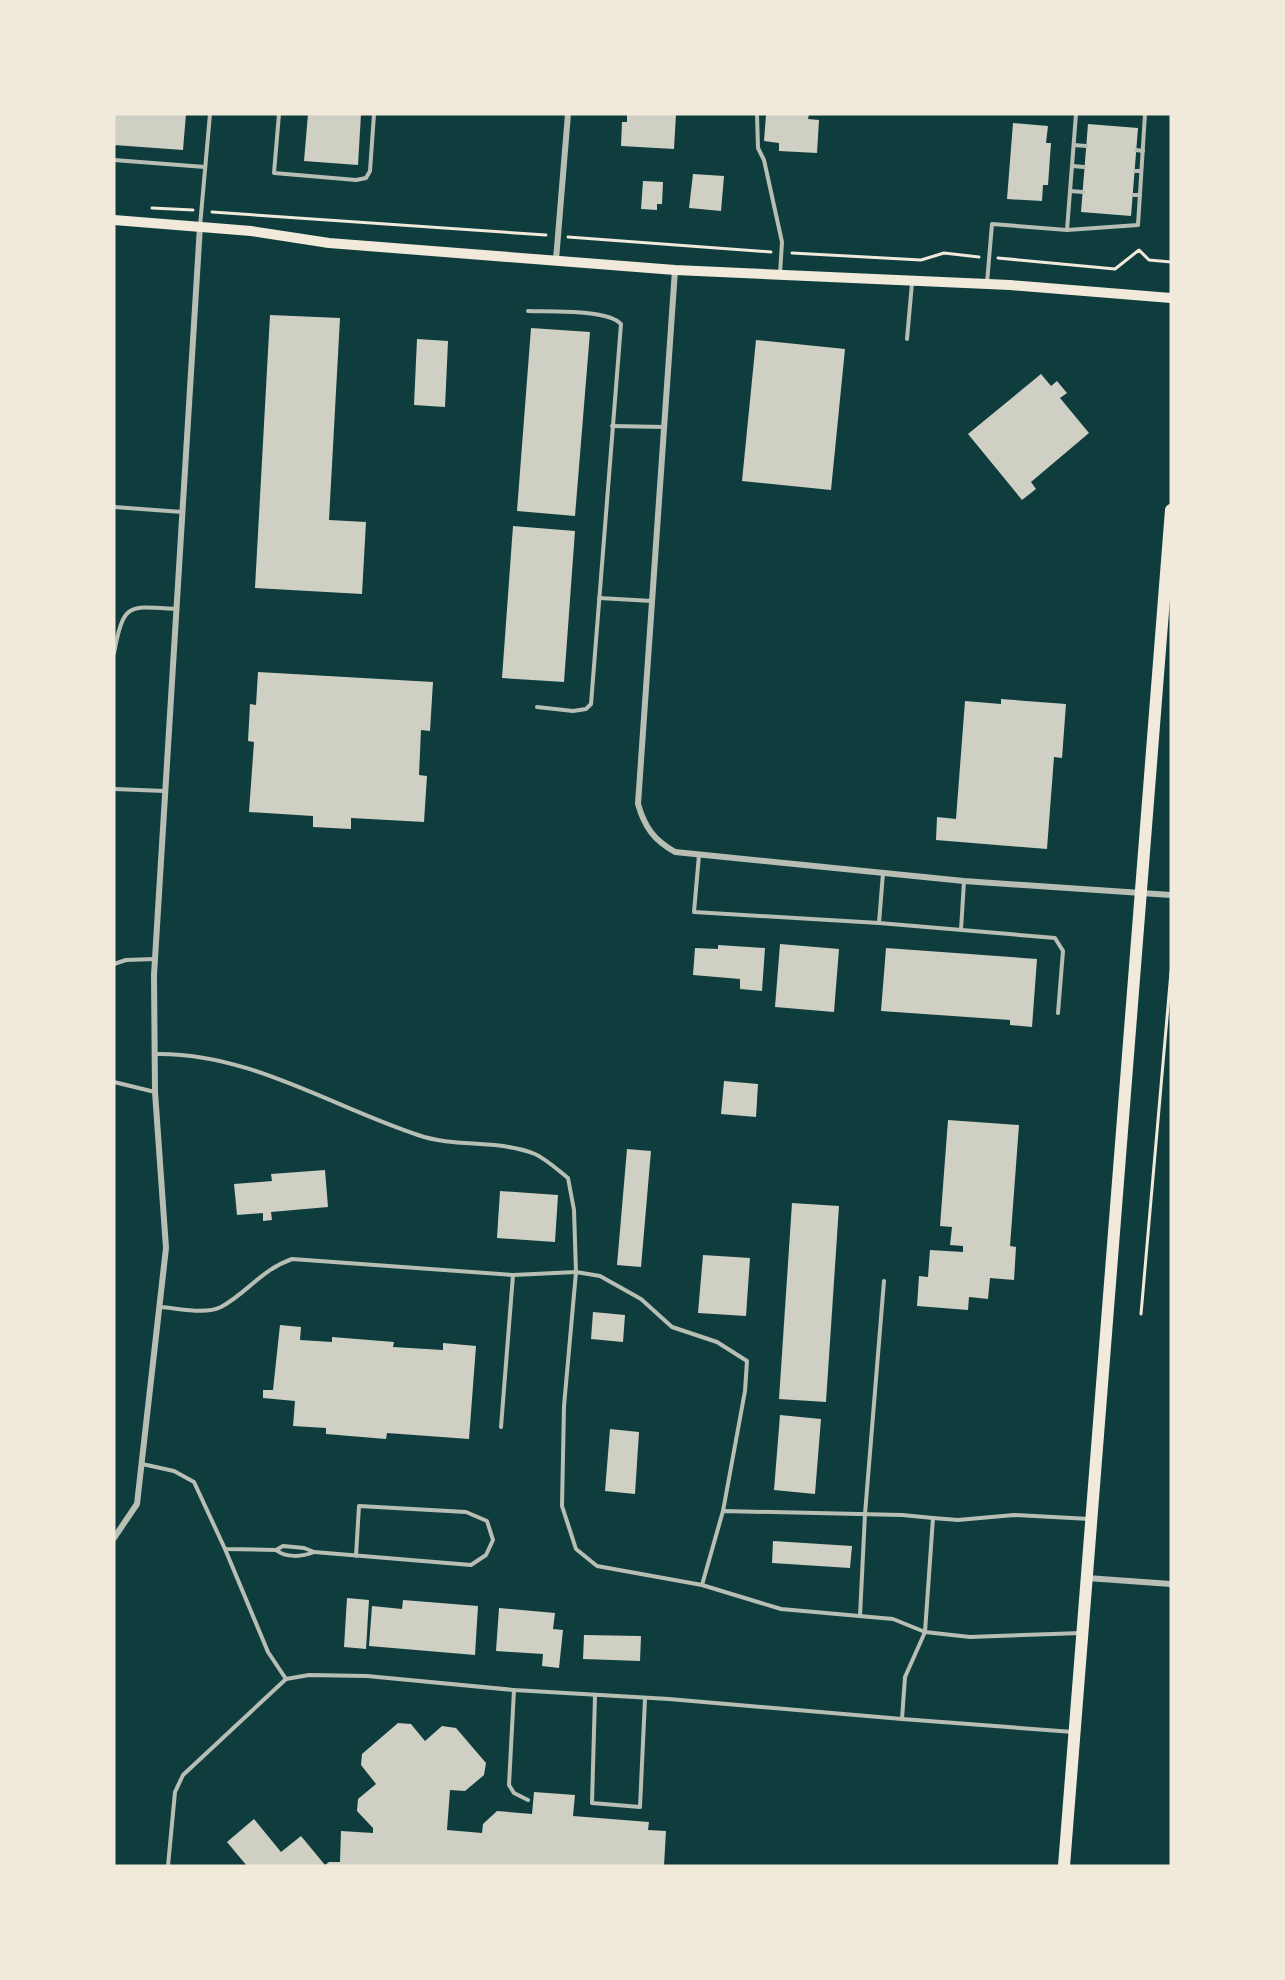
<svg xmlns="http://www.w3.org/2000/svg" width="1285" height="1980" font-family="'Varela Round',sans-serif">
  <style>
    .building { fill: #cfcfc3 }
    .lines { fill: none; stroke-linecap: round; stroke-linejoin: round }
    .path { stroke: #f1e9da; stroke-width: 3 }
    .service { stroke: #b8beb3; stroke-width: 4 }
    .minor { stroke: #b8beb3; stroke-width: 6 }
    .secondary { stroke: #f1e9da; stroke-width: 10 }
    .primary { stroke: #f1e9da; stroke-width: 12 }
  </style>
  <rect width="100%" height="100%" fill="#0f3d3e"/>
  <g class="building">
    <path d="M114,114H186L183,150L114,145Z"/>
    <path d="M308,114H361L358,165L304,161Z"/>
    <path d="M627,114H676L674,149L621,146L622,122H627Z"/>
    <path d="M771,114H809L808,119L819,120L817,153L779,151V143L764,141L766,115Z"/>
    <path d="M1013,123L1048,126L1046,143H1051L1048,185H1043L1042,201L1007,199Z"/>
    <path d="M1088,124L1138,128L1131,216L1081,212Z"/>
    <path d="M693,174L724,176L721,211L689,208Z"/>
    <path d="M643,181L663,182L662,204H657V210L641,209Z"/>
    <path d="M270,315L340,318L329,520L366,522L362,594L255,588Z"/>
    <path d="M531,328L590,332L575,516L517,511Z"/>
    <path d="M417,339L448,341L445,407L414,405Z"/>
    <path d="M756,340L845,349L831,490L742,481Z"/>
    <path d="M1041,374L1051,386L1057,381L1067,393L1060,398L1089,433L1031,482L1036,489L1022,500L968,434Z"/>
    <path d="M513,526L575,531L564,682L502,678Z"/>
    <path d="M258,672L433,682L430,731L421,730L419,775L427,776L424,822L351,818V829L313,827V816L249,812L254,742L248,741L250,704L256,705Z"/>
    <path d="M1001,699L1066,704L1062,758L1054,757L1047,849L936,840L937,817L956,819L965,701L1001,704Z"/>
    <path d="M780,944L839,949L834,1012L775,1007Z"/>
    <path d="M718,945L765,948L762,991L740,989V979L693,975L695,948L718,949Z"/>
    <path d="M886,948L1037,959L1032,1027L1010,1025V1020L881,1011Z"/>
    <path d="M724,1081L758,1084L756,1117L721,1114Z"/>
    <path d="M948,1120L1019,1125L1010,1246L1016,1247L1014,1280L990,1278L988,1299L969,1297L968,1310L917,1306L919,1276L928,1277L930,1250L963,1252V1246L950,1245L952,1227L940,1226Z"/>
    <path d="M627,1149L651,1151L641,1267L617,1265Z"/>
    <path d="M325,1170L328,1207L271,1212L272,1220L263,1221V1213L237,1215L234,1184L272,1181L271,1174Z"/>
    <path d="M500,1191L558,1195L555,1242L497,1238Z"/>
    <path d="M792,1203L839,1206L826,1402L779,1399Z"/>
    <path d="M703,1255L750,1258L746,1316L698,1313Z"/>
    <path d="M593,1312L625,1315L623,1342L591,1339Z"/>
    <path d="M280,1325L301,1327L300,1340L332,1342V1337L394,1342L393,1347L443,1350V1343L476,1346L469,1439L387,1433L386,1439L326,1434V1428L293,1426L295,1401L263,1398V1390H273Z"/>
    <path d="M780,1415L821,1419L815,1494L774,1490Z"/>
    <path d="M610,1429L639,1432L635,1494L605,1491Z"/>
    <path d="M773,1541L852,1546L850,1568L772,1563Z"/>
    <path d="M347,1598L369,1600L366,1649L344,1647Z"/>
    <path d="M403,1600L478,1606L475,1655L369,1646L372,1606L402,1609Z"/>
    <path d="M499,1608L555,1613L553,1629L563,1630L559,1668L542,1666L543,1654L496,1651Z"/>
    <path d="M584,1635L641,1636L640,1661L583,1659Z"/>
    <path d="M398,1723L411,1724L425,1741L442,1726L456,1728L486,1763L484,1775L465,1791L450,1790L447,1830L482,1833L483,1824L497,1811L532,1814L534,1792L575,1795L573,1816L649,1822L648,1830L666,1831L664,1866H247L227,1842L254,1819L281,1852L301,1836L325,1865L329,1862H340L341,1831L373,1833V1828L357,1811L358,1799L376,1784L361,1765L362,1754Z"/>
  </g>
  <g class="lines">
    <g class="path">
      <path d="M152,208L193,210"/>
      <path d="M212,212L546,235"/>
      <path d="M568,237L771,252"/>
      <path d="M792,253L921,260L944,253L979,257"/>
      <path d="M998,258L1115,269L1139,250L1149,260L1171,262"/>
      <path d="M1141,1314L1171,972"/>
    </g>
    <g class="service">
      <path d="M279,114L274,173L356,180L366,178L370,171L374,114"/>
      <path d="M757,114L758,148L764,160L782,242L780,274"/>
      <path d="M1074,145L1086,146"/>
      <path d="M1136,150L1143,151"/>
      <path d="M114,160L205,167"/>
      <path d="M1072,166L1084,167"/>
      <path d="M1135,171H1141"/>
      <path d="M1070,191L1083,192"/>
      <path d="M1133,195H1140"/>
      <path d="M200,226L210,114"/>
      <path d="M1067,230L1076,114"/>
      <path d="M987,283L992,224L1067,230L1138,225L1145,114"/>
      <path d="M528,311C549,312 608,309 621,324L591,704L586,709L573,711L537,707"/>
      <path d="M907,339L912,283"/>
      <path d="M612,426L665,427"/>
      <path d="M114,507L182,512"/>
      <path d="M599,598L652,601"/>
      <path d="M114,653C124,602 127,606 177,609"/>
      <path d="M114,789L165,791"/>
      <path d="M699,855L694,912L879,923"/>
      <path d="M883,873L879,923L1055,938L1063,951L1058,1013"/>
      <path d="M961,930L964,881"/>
      <path d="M114,964L126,960L155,959"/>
      <path d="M155,1054C249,1052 332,1107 418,1135C455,1148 497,1139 535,1154C546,1159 558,1170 568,1178L574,1210L576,1272L513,1275"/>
      <path d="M114,1082L155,1092"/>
      <path d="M160,1307C178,1308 205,1315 221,1307C247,1293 261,1270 292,1259L513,1275L501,1427"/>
      <path d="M142,1464L174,1471L194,1482L225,1549L276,1550C286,1558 302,1557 314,1552"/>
      <path d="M723,1511L745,1391L747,1361L717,1342L672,1327L641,1299L600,1276L576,1272L564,1406L562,1506L576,1549L597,1566L702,1585L781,1609L893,1619L925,1632L905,1677L902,1719L1073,1732"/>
      <path d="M225,1549L268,1652L286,1679L309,1675L367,1676L514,1690L669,1699L902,1719"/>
      <path d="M276,1550L283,1546L304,1548L314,1552L471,1565L486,1555L493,1540L487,1521L466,1512L359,1506L356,1556"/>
      <path d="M702,1585L723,1511L902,1515L933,1518"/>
      <path d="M860,1616L865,1514L884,1281"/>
      <path d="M1081,1633L970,1637L925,1632L933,1518L958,1520L1014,1515L1090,1519"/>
      <path d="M514,1690L509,1785L514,1793L528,1800"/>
      <path d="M595,1696L592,1803L640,1807L645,1699"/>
      <path d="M168,1866L175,1792L183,1775L286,1679"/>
    </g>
    <g class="minor">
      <path d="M556,260L568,114"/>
      <path d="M675,270L638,804C645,828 654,840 675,852L964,881L1171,895"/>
      <path d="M114,1538L137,1504L166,1248L155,1092L154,975L200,226"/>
      <path d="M1087,1578L1171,1584"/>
    </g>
    <path class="secondary" d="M114,220L251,231L329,243L675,270L1010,285L1171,298"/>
    <path class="primary" d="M1064,1866L1171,510"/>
  </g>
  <rect width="1285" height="1980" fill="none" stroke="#f1e9da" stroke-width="231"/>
</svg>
